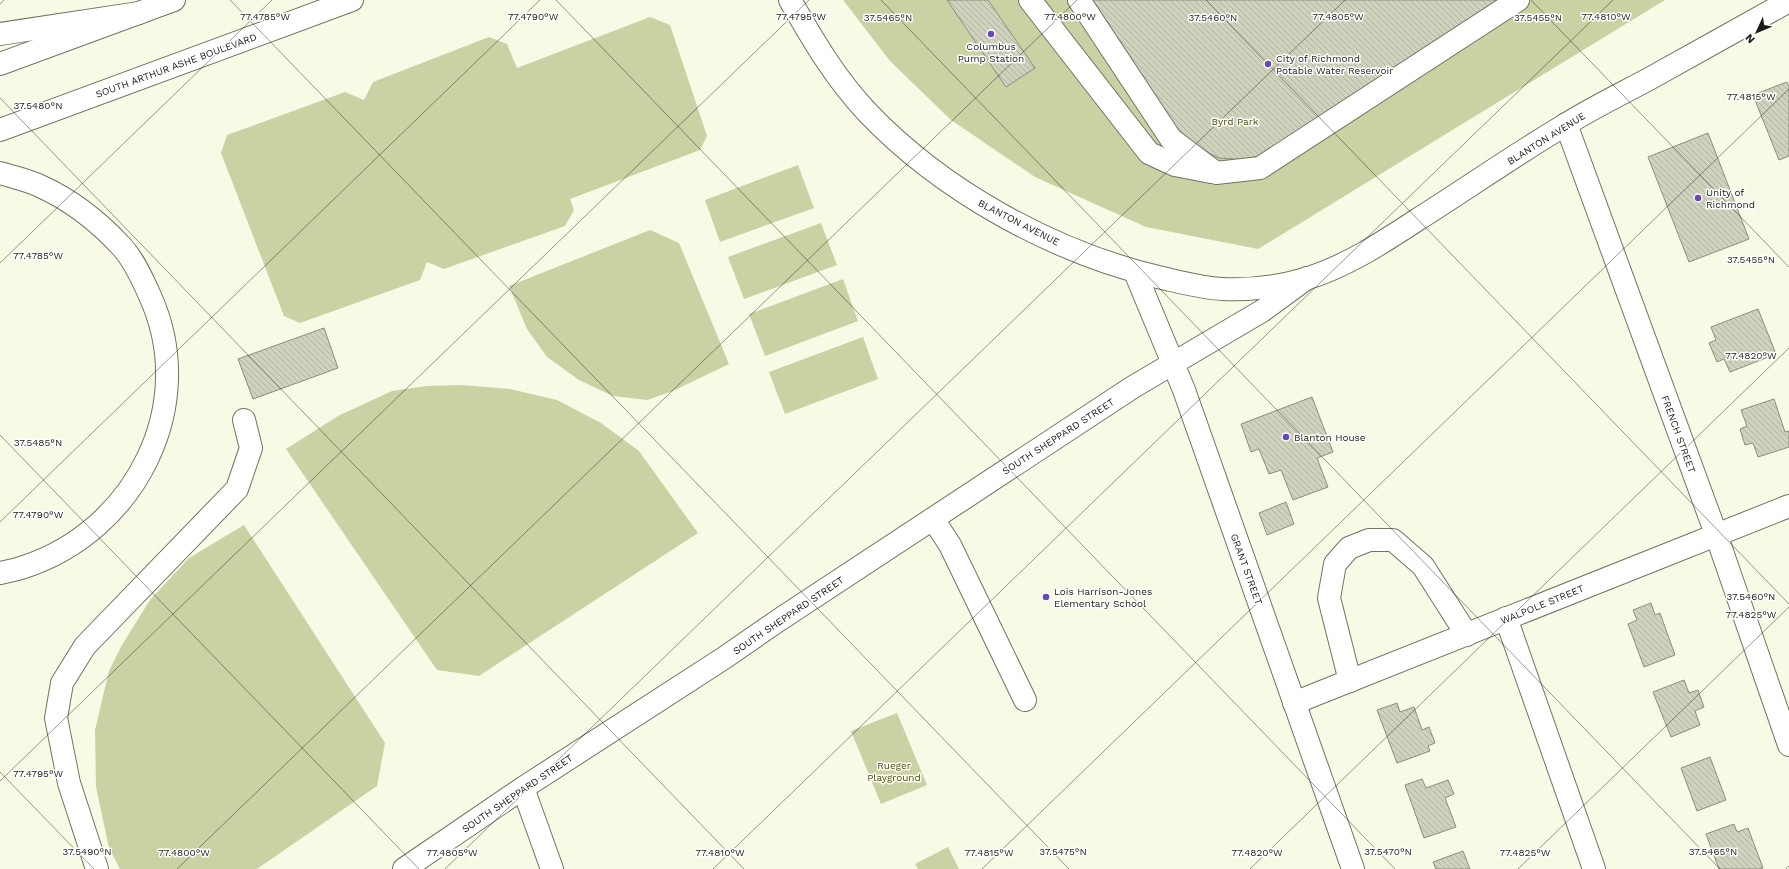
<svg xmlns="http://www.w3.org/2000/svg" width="1789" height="869" font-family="'Work Sans',sans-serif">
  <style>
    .green { fill: #ccd1a4 }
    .building { fill: url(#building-back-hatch); stroke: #8c8e7b }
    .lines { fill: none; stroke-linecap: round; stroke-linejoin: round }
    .minor-casing { stroke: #717360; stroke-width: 24 }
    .major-casing { stroke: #717360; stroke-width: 24 }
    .highway-casing { stroke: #717360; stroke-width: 24 }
    .minor { stroke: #fff; stroke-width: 22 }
    .major { stroke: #fff; stroke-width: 22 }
    .highway { stroke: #fff; stroke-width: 22 }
    .ticks { fill: none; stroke: #1d1e17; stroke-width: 1; stroke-opacity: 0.45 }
    .poi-dot { fill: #6a46bf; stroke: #fff; stroke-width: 1.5 }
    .labels { text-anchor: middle; stroke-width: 3; stroke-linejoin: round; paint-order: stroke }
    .poi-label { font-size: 10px; fill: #1d1e17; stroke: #fff; text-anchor: start }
    .street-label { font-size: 10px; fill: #1d1e17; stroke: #fff }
    .park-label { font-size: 10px; fill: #4b4e00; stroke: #fff }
    .ticks-label { font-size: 10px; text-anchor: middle; fill: #1d1e17; stroke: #fff; stroke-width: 3; stroke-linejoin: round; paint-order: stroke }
  </style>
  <defs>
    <pattern id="building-back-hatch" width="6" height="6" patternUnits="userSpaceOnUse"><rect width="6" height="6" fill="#d0d2bd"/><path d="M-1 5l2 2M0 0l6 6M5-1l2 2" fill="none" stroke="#b2b4a2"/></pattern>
  </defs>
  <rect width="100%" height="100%" fill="#f8fae5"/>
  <g class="green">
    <path d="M843,0H1665L1258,249L1146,227L1035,177L951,120L890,61Z"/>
    <path d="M650,17L670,25L707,136L700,150L570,199L574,210L565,226L444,269L427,262L420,280L300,323L284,316L221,153L227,135L345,92L364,100L373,82L489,37L507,44L517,68Z"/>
    <path d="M798,165L814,208L720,242L705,200Z"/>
    <path d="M821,223L837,265L744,299L728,257Z"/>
    <path d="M650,230L679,243L729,364L673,391L647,400L613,396L579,380L547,357L527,329L509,286Z"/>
    <path d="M843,279L858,321L765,356L749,314Z"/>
    <path d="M863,337L878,379L785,414L769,372Z"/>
    <path d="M462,385L510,389L557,400L601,423L639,451L698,533L479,676L437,670L286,449L338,416L392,391L427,386Z"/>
    <path d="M244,525L385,743L377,786L257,869H120L109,848L96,787L95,730L109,671L122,645L150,600L189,558Z"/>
    <path d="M897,713L927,785L881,804L851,731Z"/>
    <path d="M948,847L959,869H918L915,864Z"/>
  </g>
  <g class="building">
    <path d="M947,0H988L1035,68L1006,87Z"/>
    <path d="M1090,0H1499L1272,151L1246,160L1219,158L1195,146L1175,129Z"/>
    <path d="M1787,82L1789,87V156L1779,160L1753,95Z"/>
    <path d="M1708,133L1749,239L1689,262L1648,157Z"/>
    <path d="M1758,309L1776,354L1730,372L1724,359L1717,362L1709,343L1716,340L1711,327Z"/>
    <path d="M324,328L338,368L253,399L238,359Z"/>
    <path d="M1312,397L1333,452L1317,458L1328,487L1293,500L1281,470L1269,474L1259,449L1251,452L1241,424Z"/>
    <path d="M1774,399L1785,432L1789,431V447L1758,457L1753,443L1745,445L1740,429L1747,426L1741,410Z"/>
    <path d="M1286,502L1294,524L1267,535L1259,513Z"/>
    <path d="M1651,603L1655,615L1660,613L1675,655L1644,667L1628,624L1637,620L1633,610Z"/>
    <path d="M1684,680L1689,693L1698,690L1704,707L1695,711L1700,725L1671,737L1653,692Z"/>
    <path d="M1397,703L1400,712L1414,707L1422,730L1429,727L1435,743L1428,746L1430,751L1397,763L1377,710Z"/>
    <path d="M1710,757L1726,800L1697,811L1681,768Z"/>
    <path d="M1422,779L1426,788L1448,780L1454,794L1445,798L1456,827L1424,838L1405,785Z"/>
    <path d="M1734,824L1737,832L1748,828L1763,868L1759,869H1719L1706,834Z"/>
    <path d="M1463,851L1470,869H1436L1433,862Z"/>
  </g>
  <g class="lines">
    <g class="minor-casing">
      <g id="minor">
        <path d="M1030,0L1149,153L1175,165L1211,172"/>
        <path d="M1079,0L1171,139L1216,173L1260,168L1518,0"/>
        <path d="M1566,124L1716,534L1789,745"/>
        <path d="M1135,272L1184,390L1353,869"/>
        <path d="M933,519L950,545L1025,700"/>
        <path d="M1506,618L1594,869"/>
        <path d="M1350,681L1329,598L1335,564L1349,548L1369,540H1393L1423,566L1467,635"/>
        <path d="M1294,703L1789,506"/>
        <path d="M523,788L552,869"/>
        <path d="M97,869L69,783L56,718L62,683L85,646L237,489L251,448L244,420"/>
        <path d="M404,869L523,788L724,658L779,620L1133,387L1262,311L1307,278"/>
      </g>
    </g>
    <g class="major-casing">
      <g id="major">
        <path d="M790,0C813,40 835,78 867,112C942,191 1053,252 1158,277C1180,282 1201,288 1223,289C1250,290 1278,287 1305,279C1346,267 1385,241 1420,218C1469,187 1516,154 1565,125C1592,108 1621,94 1649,79C1696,53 1742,27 1789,1"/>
        <path d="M0,64L174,0"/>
        <path d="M0,130L352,0"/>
      </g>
    </g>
    <g class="highway-casing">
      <g id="highway">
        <path d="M0,34L139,13"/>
        <path d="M0,173C13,177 28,180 40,186C71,200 99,222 122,247C134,260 143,280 150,296C200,405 135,531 24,567C16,570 8,571 0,573"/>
      </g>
    </g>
    <use href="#minor" class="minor"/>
    <use href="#major" class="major"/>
    <use href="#highway" class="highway"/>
  </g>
  <path class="ticks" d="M230,0L1069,869M556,0L1395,869M881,0L1720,869M1206,0L1789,604M1531,0L1789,267M0,4L4,0M0,98L744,869M0,263L272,0M0,435L419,869M0,522L540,0M0,772L94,869M0,781L809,0M177,869L1077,0M445,869L1345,0M713,869L1613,0M982,869L1789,89M1250,869L1789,348M1518,869L1789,607M1786,869L1789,866"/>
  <g class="poi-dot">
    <circle cx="991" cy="34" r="4"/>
    <circle cx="1268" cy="64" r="4"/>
    <circle cx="1698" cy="198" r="4"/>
    <circle cx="1286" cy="437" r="4"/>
    <circle cx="1046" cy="597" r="4"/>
  </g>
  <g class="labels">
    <g class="poi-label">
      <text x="991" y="50" text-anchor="middle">Columbus<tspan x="991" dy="12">Pump Station</tspan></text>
      <text x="1276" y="62">City of Richmond<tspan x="1276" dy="12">Potable Water Reservoir</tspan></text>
      <text x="1706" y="196">Unity of<tspan x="1706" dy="12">Richmond</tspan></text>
      <text x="1294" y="441">Blanton House</text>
      <text x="1054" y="595">Lois Harrison-Jones<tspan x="1054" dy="12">Elementary School</tspan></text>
    </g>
    <g class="street-label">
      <text transform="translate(176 65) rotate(-20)" y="4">SOUTH ARTHUR ASHE BOULEVARD</text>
      <text transform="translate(1546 138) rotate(-32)" y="4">BLANTON AVENUE</text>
      <text transform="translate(1019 222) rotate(27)" y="4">BLANTON AVENUE</text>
      <text transform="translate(1679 434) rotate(70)" y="4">FRENCH STREET</text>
      <text transform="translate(1058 436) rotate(-33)" y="4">SOUTH SHEPPARD STREET</text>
      <text transform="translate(1247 569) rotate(70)" y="4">GRANT STREET</text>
      <text transform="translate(1542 604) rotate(-22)" y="4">WALPOLE STREET</text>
      <text transform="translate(788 615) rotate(-34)" y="4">SOUTH SHEPPARD STREET</text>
      <text transform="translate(517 793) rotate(-34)" y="4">SOUTH SHEPPARD STREET</text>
    </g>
    <g class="park-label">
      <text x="1235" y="125">Byrd Park</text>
      <text x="894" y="769">Rueger<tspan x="894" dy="12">Playground</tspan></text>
    </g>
  </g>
  <g class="ticks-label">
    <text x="265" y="20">77.4785°W</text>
    <text x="533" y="20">77.4790°W</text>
    <text x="801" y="20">77.4795°W</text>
    <text x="1070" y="20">77.4800°W</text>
    <text x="1338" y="20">77.4805°W</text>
    <text x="1606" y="20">77.4810°W</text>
    <text x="888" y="21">37.5465°N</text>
    <text x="1213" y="21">37.5460°N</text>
    <text x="1538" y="21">37.5455°N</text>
    <text x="1751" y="100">77.4815°W</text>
    <text x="38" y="109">37.5480°N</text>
    <text x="38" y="259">77.4785°W</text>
    <text x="1751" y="263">37.5455°N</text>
    <text x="1751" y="359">77.4820°W</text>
    <text x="38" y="446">37.5485°N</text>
    <text x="38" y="518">77.4790°W</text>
    <text x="1751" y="600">37.5460°N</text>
    <text x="1751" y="618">77.4825°W</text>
    <text x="38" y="777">77.4795°W</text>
    <text x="87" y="855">37.5490°N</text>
    <text x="1063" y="855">37.5475°N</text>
    <text x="1388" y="855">37.5470°N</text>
    <text x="1713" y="855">37.5465°N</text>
    <text x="184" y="856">77.4800°W</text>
    <text x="452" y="856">77.4805°W</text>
    <text x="720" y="856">77.4810°W</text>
    <text x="989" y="856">77.4815°W</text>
    <text x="1257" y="856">77.4820°W</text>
    <text x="1525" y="856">77.4825°W</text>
  </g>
  <g transform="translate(1757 32) rotate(226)" stroke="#ffffff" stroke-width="3" paint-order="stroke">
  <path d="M0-3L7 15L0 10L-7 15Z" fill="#1d1e17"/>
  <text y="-6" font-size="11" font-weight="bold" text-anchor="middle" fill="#1d1e17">N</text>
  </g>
</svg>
